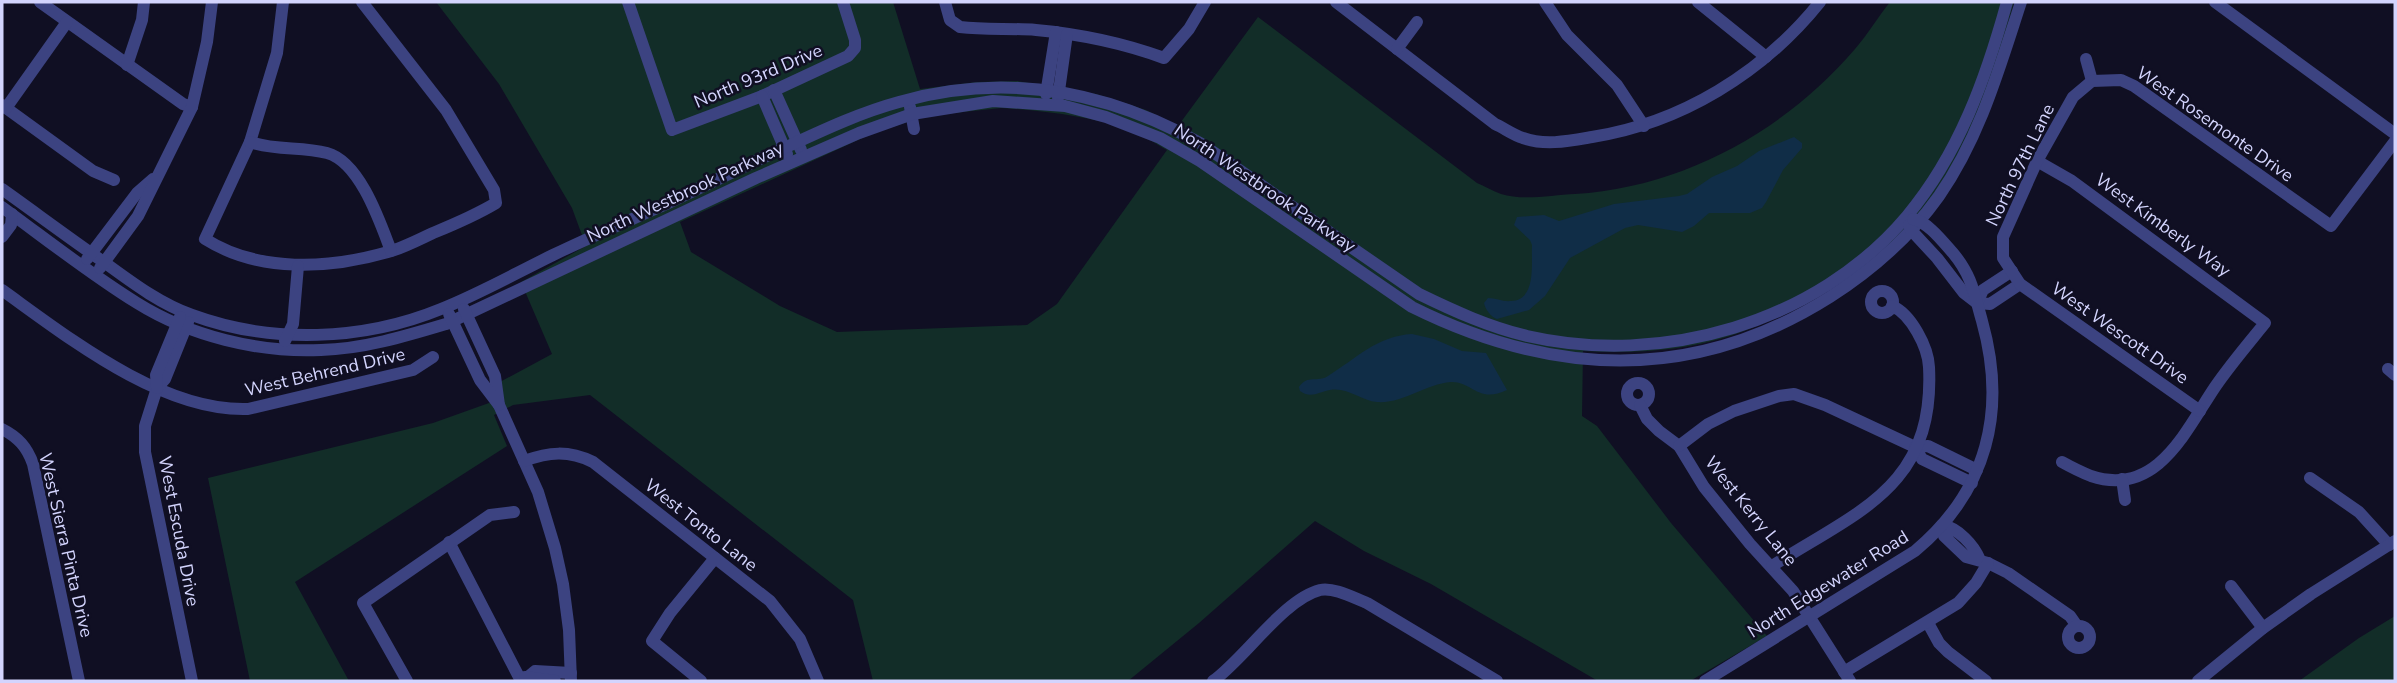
<svg xmlns="http://www.w3.org/2000/svg" width="2397" height="683" font-family="'Nunito Sans',sans-serif">
  <style>
    .green { fill: #122d28; fill-rule: evenodd }
    .water { fill: #102d47 }
    .lines { fill: none; stroke-linecap: round; stroke-linejoin: round }
    .minor { stroke: #3c4381; stroke-width: 12 }
    .labels { text-anchor: middle; stroke-width: 5; stroke-linejoin: round; paint-order: stroke }
    .street-label { font-size: 18px; fill: #d3d4fd; stroke: #100f23 }
  </style>
  <rect width="100%" height="100%" fill="#100f23"/>
  <g class="green">
    <path d="M436,2H893L920,89L977,82L1017,81L1096,94L1146,110L1178,126L1258,17L1477,183C1484,186 1493,191 1501,194C1523,201 1552,195 1575,194C1683,187 1785,131 1855,49C1868,34 1878,17 1890,2H2014C1993,78 1965,161 1913,222C1895,243 1861,266 1838,281C1804,302 1768,324 1730,336C1682,351 1632,354 1583,351L1582,416L1597,426L1671,523L1767,636L1690,681H1598L1431,584L1364,551L1315,521L1199,623L1128,681H873L853,600L590,395L513,405L494,415L507,446L295,582L349,681H250L208,478L433,423L503,398L498,383L552,354L521,282L586,246L572,208L499,84ZM1001,108C1045,111 1091,116 1133,131C1145,136 1156,144 1167,150L1057,304L1027,325L837,332L780,306L691,252L680,222L871,134L926,116Z"/>
    <path d="M2395,616V681H2299L2359,638Z"/>
  </g>
  <g class="water">
    <path d="M1794,137L1802,143V148L1783,170L1766,202L1762,208L1750,213H1709L1694,226L1682,232L1638,225L1625,228L1570,258L1545,296L1529,310L1497,319C1491,317 1485,309 1484,303L1488,298C1496,298 1503,302 1511,301C1537,300 1531,263 1532,245L1530,240L1514,225L1517,217L1544,215L1559,221L1614,204L1679,196L1687,194L1712,177L1737,166L1759,151Z"/>
    <path d="M1412,334L1434,339L1462,351L1486,353L1507,390C1478,404 1472,381 1451,382C1425,384 1403,404 1377,402C1361,401 1348,387 1330,390C1319,392 1311,399 1300,391L1299,387C1308,374 1317,383 1328,376C1357,358 1377,336 1412,334Z"/>
  </g>
  <g class="lines">
    <g class="minor">
      <path d="M40,2L183,104L192,107"/>
      <path d="M283,2L277,53L250,142L205,239C259,273 329,269 388,252C403,248 418,240 433,233C455,224 476,215 496,203L494,190L446,110L362,2"/>
      <path d="M628,2L672,130L762,96L848,56L855,48V40L843,2"/>
      <path d="M945,2L950,20L960,27C985,30 1011,28 1036,30C1079,34 1123,43 1164,58L1189,29L1205,2"/>
      <path d="M1336,2L1495,124C1504,128 1513,135 1523,138C1545,146 1569,141 1592,137C1681,123 1763,73 1820,2"/>
      <path d="M1545,2L1567,35L1617,85L1644,126"/>
      <path d="M1698,2L1766,57"/>
      <path d="M2215,2L2395,134"/>
      <path d="M1397,49L1417,22"/>
      <path d="M2086,59L2092,81"/>
      <path d="M127,65L142,20L144,2"/>
      <path d="M774,90L801,150"/>
      <path d="M1046,94L1056,32"/>
      <path d="M762,96L787,154"/>
      <path d="M1058,98L1067,34"/>
      <path d="M2,105L93,171L114,180"/>
      <path d="M910,107L914,129"/>
      <path d="M6,108L67,22"/>
      <path d="M250,142C277,151 301,146 327,153C360,162 380,222 391,251"/>
      <path d="M2037,161L2072,181L2265,323C2248,344 2230,365 2215,387C2186,430 2157,498 2091,476C2081,472 2071,467 2062,462"/>
      <path d="M2,189C37,214 72,240 108,265C134,284 161,304 192,315C271,344 363,341 441,309C479,294 516,273 553,255C590,237 628,221 666,204C697,189 728,174 760,159C805,139 851,115 899,102C1005,72 1105,90 1200,143L1419,294C1454,311 1489,327 1527,336C1662,367 1817,323 1907,216C1959,154 1986,78 2007,2"/>
      <path d="M2,207C46,239 90,274 137,303C190,336 258,353 321,350C363,349 406,336 446,324L756,178L859,133L912,114L993,101L1065,106L1106,117L1160,138L1200,161L1412,307C1553,377 1694,383 1830,297C1872,270 1910,237 1939,196C1980,137 1999,69 2021,2"/>
      <path d="M1909,225L1911,230L1937,258L1964,293L1977,303"/>
      <path d="M2,237L11,225L12,214"/>
      <path d="M87,259L137,193L153,179"/>
      <path d="M100,268L138,216L192,107L207,42L212,2"/>
      <path d="M2,290C69,338 162,412 248,409L413,370L433,357"/>
      <circle cx="1882" cy="302" r="11"/>
      <path d="M1977,303L1990,304L2020,284"/>
      <path d="M1977,303L1983,290L2012,271"/>
      <path d="M464,309L495,376L499,405L538,492L555,548L563,584L569,630L571,681"/>
      <path d="M449,314L480,380L499,405"/>
      <path d="M188,322L165,379L157,388L145,426V452L192,681"/>
      <path d="M285,341L293,324L298,266"/>
      <path d="M2388,369L2395,375"/>
      <circle cx="1638" cy="394" r="11"/>
      <path d="M157,388L156,375L180,317"/>
      <path d="M1640,405L1647,419L1659,431L1679,446L1704,487L1750,544L1793,591L1850,681"/>
      <path d="M2200,411L2020,284L2003,258V237L2037,161L2073,97L2092,81L2121,80L2134,86L2331,226L2395,141"/>
      <path d="M2,429C18,437 27,447 33,464L79,681"/>
      <path d="M1679,446L1708,424L1734,411L1779,396L1794,394L1825,405L1915,447L1928,446L1977,470"/>
      <path d="M1915,447L1922,459L1972,483"/>
      <path d="M524,461C549,452 568,450 593,462L770,601L800,639L818,681"/>
      <path d="M2310,478L2359,512L2389,545"/>
      <path d="M2122,479L2125,500"/>
      <path d="M449,542L520,679"/>
      <path d="M1980,560C1974,545 1958,528 1942,525L1944,536L1966,557L1988,563L2008,573L2070,616L2077,626"/>
      <path d="M1772,566C1858,511 1935,487 1929,367C1928,347 1911,314 1892,306"/>
      <path d="M2231,586L2263,628"/>
      <path d="M1928,623L1939,643L1948,652L1986,681"/>
      <circle cx="2079" cy="637" r="11"/>
      <path d="M1844,672L1958,603L1976,583L1988,563"/>
      <path d="M529,676L535,671L571,673"/>
      <path d="M525,677L555,681"/>
      <path d="M407,681L363,603L490,515L514,512"/>
      <path d="M701,681L652,641L670,613L715,558"/>
      <path d="M1213,681C1244,659 1284,599 1320,590C1334,587 1354,598 1367,603L1497,681"/>
      <path d="M1705,681L1915,551C1988,490 2007,410 1982,321C1974,293 1972,276 1953,253C1943,242 1928,222 1913,219"/>
      <path d="M2198,681L2263,628L2311,594L2395,541"/>
    </g>
  </g>
  <g class="labels">
    <g class="street-label">
      <text transform="translate(758 76) rotate(-23)" y="6">North 93rd Drive</text>
      <text transform="translate(2215 124) rotate(35)" y="6">West Rosemonte Drive</text>
      <text transform="translate(2020 165) rotate(-64)" y="6">North 97th Lane</text>
      <text transform="translate(1265 188) rotate(34)" y="6">North Westbrook Parkway</text>
      <text transform="translate(685 192) rotate(-25)" y="6">North Westbrook Parkway</text>
      <text transform="translate(2163 225) rotate(36)" y="6">West Kimberly Way</text>
      <text transform="translate(2120 333) rotate(35)" y="6">West Wescott Drive</text>
      <text transform="translate(325 372) rotate(-13)" y="6">West Behrend Drive</text>
      <text transform="translate(1751 511) rotate(51)" y="6">West Kerry Lane</text>
      <text transform="translate(701 525) rotate(38)" y="6">West Tonto Lane</text>
      <text transform="translate(179 531) rotate(79)" y="6">West Escuda Drive</text>
      <text transform="translate(66 545) rotate(77)" y="6">West Sierra Pinta Drive</text>
      <text transform="translate(1828 584) rotate(-32)" y="6">North Edgewater Road</text>
    </g>
  </g>
  <rect width="2397" height="683" fill="none" stroke="#d3d4fd" stroke-width="7"/>
</svg>
